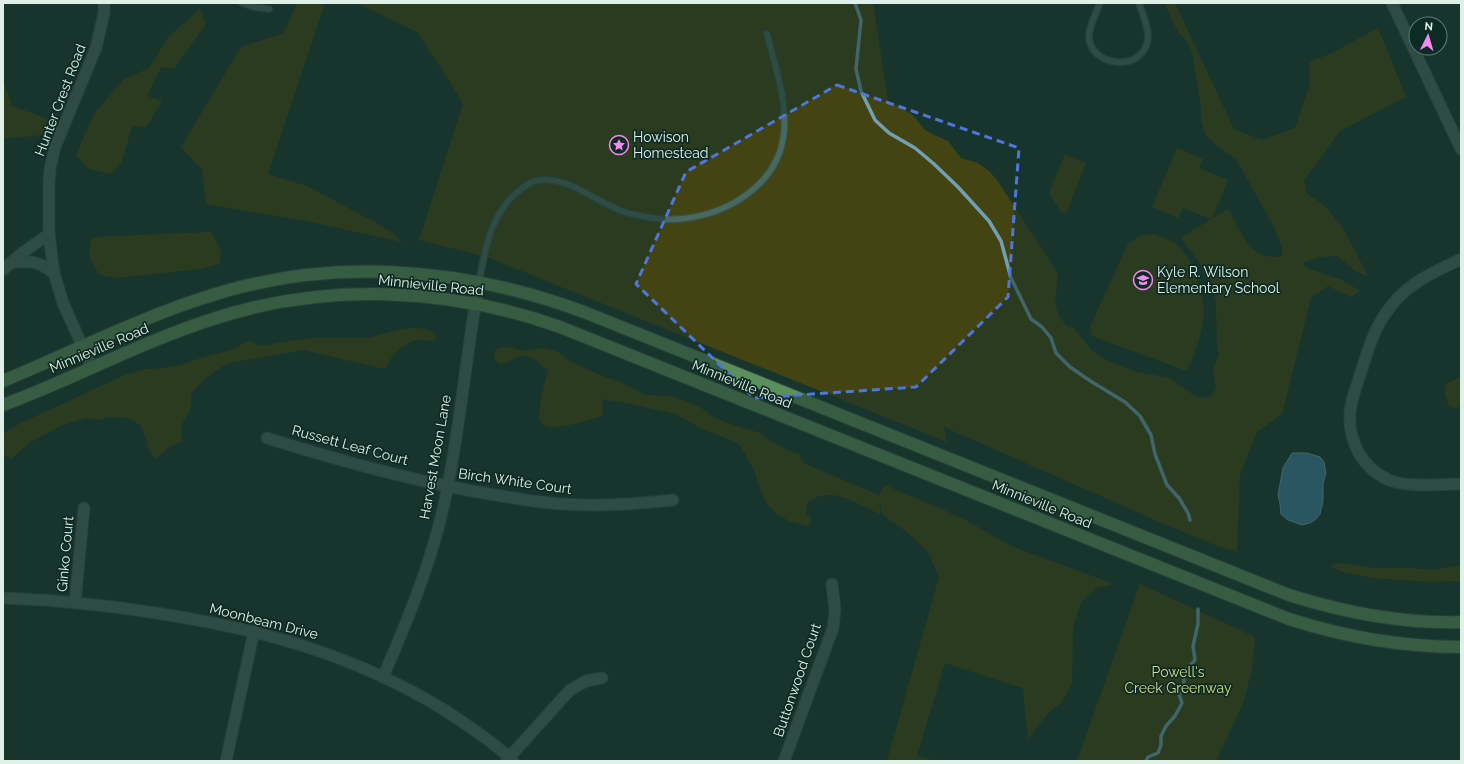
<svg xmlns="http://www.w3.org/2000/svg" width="1464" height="764" font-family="Raleway,sans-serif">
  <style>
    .green { fill: #434411 }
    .water { fill: #427e9f; stroke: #71a0b5 }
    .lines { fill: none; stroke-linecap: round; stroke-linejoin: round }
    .stream { stroke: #71a0b5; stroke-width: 3.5 }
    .service-casing { stroke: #365048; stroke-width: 8 }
    .minor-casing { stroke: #365048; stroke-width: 13 }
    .primary-casing { stroke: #365048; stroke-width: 14 }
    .service { stroke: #4a695e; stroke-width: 5.5 }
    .minor { stroke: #4a695e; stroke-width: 11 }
    .primary { stroke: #5b8f5c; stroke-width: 12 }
    .marked { fill: none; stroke: #4e76dc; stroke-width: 3; stroke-dasharray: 8 5; stroke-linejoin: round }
    .labels { text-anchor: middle; stroke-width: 3.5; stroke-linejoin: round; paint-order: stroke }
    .street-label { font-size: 14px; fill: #dff0e9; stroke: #0d2b23 }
    .poi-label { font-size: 14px; fill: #dff0e9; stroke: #0d2b23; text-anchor: start }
    .park-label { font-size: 14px; fill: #d7d981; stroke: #0d2b23 }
  </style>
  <rect width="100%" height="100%" fill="#18352d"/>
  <g class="green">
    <path d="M297,3H325L268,174L307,186L382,226L403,242L301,220L206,204L202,170L181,147L241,47L284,33Z"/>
    <path d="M357,3H873L888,100L914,116L924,129L932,134L948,141L961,158L978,163L989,171L997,180L1058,273L1055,305L1060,318L1068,327L1074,328L1091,350L1106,360L1123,367L1137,372L1170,378L1192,394L1202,398L1211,396L1216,388L1213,368L1219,355L1217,347L1216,302L1211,282L1204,269L1181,238L1211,219L1183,208L1178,218L1152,207L1177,148L1203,159L1199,168L1228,180L1212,218L1228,209C1238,224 1245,251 1266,256C1271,257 1277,257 1282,257V246L1272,223L1236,159L1215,144L1205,134L1201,120V106L1192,52L1187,41L1178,32L1164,3H1175L1234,129L1262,140L1295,128L1310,84L1309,62L1332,53L1378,28L1406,97L1340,131L1304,180L1307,194L1324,205L1343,228L1368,276L1356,272L1338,256L1320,257L1302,263L1310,269L1342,280L1360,291L1351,297L1328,286L1311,298L1282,414L1257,432L1240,475L1237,552L1212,544L1162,523L944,427L947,442L487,257L419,240L463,104L449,80L417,32Z"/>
    <path d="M200,9L206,24L174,68L161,67L147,96L162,101L146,127L132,126L122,161L111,174L89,169L76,155L94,114L123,80L149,68L169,36Z"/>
    <path d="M3,80L12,106L48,119L42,135L3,139Z"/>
    <path d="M1065,154L1086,163L1066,214L1060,210L1049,193Z"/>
    <path d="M211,232L221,251L220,264L199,269L115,278L100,275C90,260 87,256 92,238L112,236Z"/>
    <path d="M1152,234C1160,236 1170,239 1177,245C1197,264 1206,294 1203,321C1201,338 1194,355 1187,371L1092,336L1090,327L1128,244L1141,235Z"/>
    <path d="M415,328C423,329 433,328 436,337L434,341C428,341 420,339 415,340C402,344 390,357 385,369L304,350L229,363L215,371L197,386L191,394V408L181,426L182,436L181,442L169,447L155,459L148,448L146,438L140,425L134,421L126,418L107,417L99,420L86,418L63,425L29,443L11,459L3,454V434L19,424L125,375L146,369L165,368L180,365L211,355L235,349L242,344L250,341L260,345H268L277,343L311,338H367L402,329Z"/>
    <path d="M510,347L523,351L544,348L556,351L570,361L602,376L623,383L641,393L647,395L671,396L688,402L701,408L714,417L727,423L763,434L769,440L789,451L800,454L803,463L879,495L885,485L962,518L1013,547L1114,584L1096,588L1081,602L1073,627L1072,684L1061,703L1047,714L1028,739L1023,688L945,663L917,756L937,761H887L939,577L928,552L908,533L882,514L880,501V514C857,504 830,484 807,503L806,513L812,519L809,526L789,521L777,514L769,506L763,497L754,470L743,450L738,443L703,429L675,414L631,404L602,399L603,416C588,420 561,430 546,426C543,425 541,423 539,420C539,403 544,387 548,371C541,363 529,353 517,357C511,360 506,364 499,364L494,358L495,350L500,348Z"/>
    <path d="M1461,377V406L1456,408L1449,407L1444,390L1446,384Z"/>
    <path d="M1340,563L1375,568H1411L1432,570L1457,566L1461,567V582L1451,581L1431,582L1373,578L1343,572L1331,567L1333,565Z"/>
    <path d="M1140,584L1255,637L1252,668L1244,701L1216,761H1077Z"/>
  </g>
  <path class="water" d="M1292,453H1307L1320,457L1324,462L1326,473L1323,484V501L1320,514L1316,519L1310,523L1302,525L1288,520L1281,514L1280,504L1278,495L1283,468Z"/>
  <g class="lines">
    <g class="stream">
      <path d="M855,3L861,20L856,69L861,91L875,120L889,133L915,148L934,164L958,187L989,221L1001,241L1011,278L1031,319L1042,327L1051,338L1056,353L1070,367L1092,382L1125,402L1140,416L1151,435L1155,454L1167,485L1179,498L1188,513L1190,520"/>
      <path d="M1146,761L1148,757L1158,753L1161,745V736L1166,726L1175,716L1182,703L1179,694L1184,682V672L1195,660L1193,646L1198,624V609"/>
    </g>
    <g class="service-casing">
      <g id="service">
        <path d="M242,3L254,7L269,9"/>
        <path d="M1100,3C1096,13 1090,24 1089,35C1088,68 1147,74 1148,36C1148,25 1142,13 1139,3"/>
        <path d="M479,282C485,250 490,217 515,194C520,190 526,185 532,182C566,171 597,205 628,213C644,217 662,221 679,219C727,215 779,185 784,132C787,100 775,66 767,34"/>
      </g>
    </g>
    <g class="minor-casing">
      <g id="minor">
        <path d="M1392,3L1461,149"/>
        <path d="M1461,259C1439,270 1414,280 1397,299C1376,322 1370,343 1361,372C1357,385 1351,399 1350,413C1348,441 1362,468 1389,480C1409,488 1439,484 1461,484"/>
        <path d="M10,263C30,260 38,261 54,273"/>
        <path d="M3,270L22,253L49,234"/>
        <path d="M92,368L63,303L54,273L49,234V182L50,169L55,147L96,48L104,13V3"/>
        <path d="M267,438C334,459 402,478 472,491C502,496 531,502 562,504C599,507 636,504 673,500"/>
        <path d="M3,598C54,600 106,605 156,613C261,629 352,654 443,709C467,725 492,741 513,761"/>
        <path d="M75,603L84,508"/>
        <path d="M383,677C410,615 436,551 448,485C461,418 467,349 479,282"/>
        <path d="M226,761L254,631"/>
        <path d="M506,761L570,690L586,681L602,678"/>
        <path d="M784,761L833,628L835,610L832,584"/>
      </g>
    </g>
    <g class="primary-casing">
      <g id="primary">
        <path d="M3,381C68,354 133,321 200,299C326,256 460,266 584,312L1289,595C1346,613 1402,624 1461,622"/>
        <path d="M3,405C73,379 139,343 210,320C323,282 448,287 560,327L1289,619C1345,637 1402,647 1461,647"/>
      </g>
    </g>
    <use href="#service" class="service"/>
    <use href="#minor" class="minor"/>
    <use href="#primary" class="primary"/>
  </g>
  <path d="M0 0H1464V764H0ZM837,85L1019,148L1008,297L916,387L754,398L636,284L686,172Z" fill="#18352d" fill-opacity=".55" fill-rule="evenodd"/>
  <path class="marked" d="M837,85L1019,148L1008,297L916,387L754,398L636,284L686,172Z"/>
  <defs>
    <g id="sight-ring" transform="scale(1)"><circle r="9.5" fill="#0d2b23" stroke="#f489f0" stroke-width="1.5"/><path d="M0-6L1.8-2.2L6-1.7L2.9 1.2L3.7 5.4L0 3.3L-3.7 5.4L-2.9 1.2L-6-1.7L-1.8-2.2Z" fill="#f489f0"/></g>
    <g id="school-ring" transform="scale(1)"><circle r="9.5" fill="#0d2b23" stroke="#f489f0" stroke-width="1.5"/><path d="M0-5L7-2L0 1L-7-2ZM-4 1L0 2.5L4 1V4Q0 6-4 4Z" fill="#f489f0"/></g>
  </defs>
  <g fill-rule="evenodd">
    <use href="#sight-ring" x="619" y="145"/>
    <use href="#school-ring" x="1143" y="280"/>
  </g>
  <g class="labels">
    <g class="street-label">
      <text transform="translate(60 100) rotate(-69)" y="5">Hunter Crest Road</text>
      <text transform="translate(431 285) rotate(6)" y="5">Minnieville Road</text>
      <text transform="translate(99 348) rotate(-23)" y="5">Minnieville Road</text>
      <text transform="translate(742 384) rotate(22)" y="5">Minnieville Road</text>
      <text transform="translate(350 445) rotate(15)" y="5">Russett Leaf Court</text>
      <text transform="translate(435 457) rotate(-80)" y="5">Harvest Moon Lane</text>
      <text transform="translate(515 481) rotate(8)" y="5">Birch White Court</text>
      <text transform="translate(1042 504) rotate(22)" y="5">Minnieville Road</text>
      <text transform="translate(65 554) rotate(-85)" y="5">Ginko Court</text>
      <text transform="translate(264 621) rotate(14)" y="5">Moonbeam Drive</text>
      <text transform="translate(797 680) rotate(-71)" y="5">Buttonwood Court</text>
    </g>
    <g class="poi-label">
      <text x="633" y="142">Howison<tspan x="633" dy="16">Homestead</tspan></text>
      <text x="1157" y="277">Kyle R. Wilson<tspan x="1157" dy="16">Elementary School</tspan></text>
    </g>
    <g class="park-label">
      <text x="1178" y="677">Powell's<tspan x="1178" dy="16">Creek Greenway</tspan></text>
    </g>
  </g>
  <rect width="1464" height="764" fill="none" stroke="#dff0e9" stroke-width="8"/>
  <g transform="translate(1428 36) rotate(5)"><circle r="19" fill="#0d2b23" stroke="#617a72"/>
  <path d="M0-3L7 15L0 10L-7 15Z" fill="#f489f0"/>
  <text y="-6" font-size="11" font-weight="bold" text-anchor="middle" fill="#dff0e9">N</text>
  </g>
</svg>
